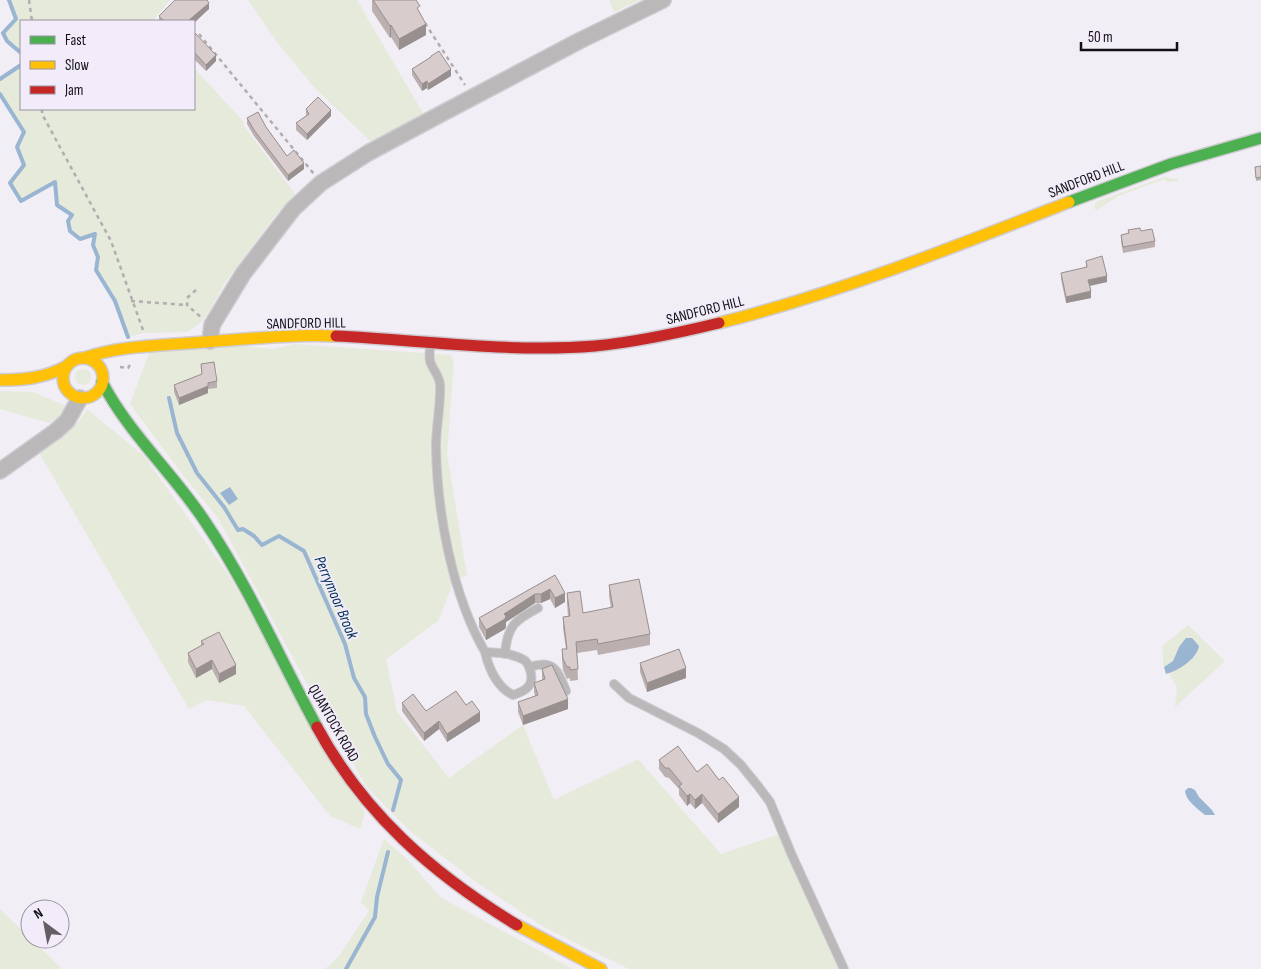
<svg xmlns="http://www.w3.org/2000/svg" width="1261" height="969" font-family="'Sofia Sans Condensed',sans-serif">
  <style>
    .green { fill: #e5eada; fill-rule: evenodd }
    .water { fill: #99b5d2 }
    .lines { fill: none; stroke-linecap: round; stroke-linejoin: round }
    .stream { stroke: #99b5d2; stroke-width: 4 }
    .lane-casing { stroke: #cecbd1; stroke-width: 10 }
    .street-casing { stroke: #cecbd1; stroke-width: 18 }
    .fast-casing { stroke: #cecbd1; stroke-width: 14 }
    .slow-casing { stroke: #cecbd1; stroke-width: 14 }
    .jam-casing { stroke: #cecbd1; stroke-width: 14 }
    .path { stroke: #b1adb0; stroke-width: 2.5; stroke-dasharray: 4 4; stroke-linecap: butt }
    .lane { stroke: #bbb8ba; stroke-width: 8 }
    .street { stroke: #bbb8ba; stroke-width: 15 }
    .fast { stroke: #4caf50; stroke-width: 11 }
    .slow { stroke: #ffc107; stroke-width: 11 }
    .jam { stroke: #c62828; stroke-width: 11 }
    .wall { fill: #bbafaf }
    .shaded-wall { fill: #988f8f }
    .building { fill: #d9cccc; stroke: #988f8f }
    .labels { text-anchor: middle; stroke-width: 4; stroke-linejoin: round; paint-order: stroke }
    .street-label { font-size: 15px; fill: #141116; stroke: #f2ebf9 }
    .water-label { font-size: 16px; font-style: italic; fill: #003155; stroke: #f2ebf9 }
  </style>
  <rect width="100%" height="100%" fill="#f2eef6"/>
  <g class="green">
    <path d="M9,0H170L153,21H21V53L7,41L3,33L16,19Z"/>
    <path d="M248,0H357L424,115L370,141L312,85L277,42Z"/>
    <path d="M609,0H640L614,12Z"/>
    <path d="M21,65V109H194V68L243,121L244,126L295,194L275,216L226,281L207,315L200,323L188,332L143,333L128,337L115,301L96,270L98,257L93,245L95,234L80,239L70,231L68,221L71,215L57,205L54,182L21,201L10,183L24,165L17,147L23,132L0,94V79Z"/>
    <path d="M1164,177L1178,179L1179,181L1166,182L1165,179L1118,196L1096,211L1094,206L1096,202Z"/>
    <path d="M295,344L451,355L454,362L447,453L467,576L455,579L438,621L386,659L397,712L449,778L523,725L554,800L638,759L721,854L782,833L846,969H629L544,927L479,884L411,832L366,786L306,682L218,518L182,474L130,404L149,353L235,345L272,349ZM217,367V388L208,389V393L179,404Z"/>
    <circle cx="83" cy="377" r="8"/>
    <path d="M0,391L33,392L66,406L62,414L49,423L0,409Z"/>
    <path d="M87,409L144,456L228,574L365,813L360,829L330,816L244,706L207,700L189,709L38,451C55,439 78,428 87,409Z"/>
    <path d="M1188,625L1225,661L1175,707L1177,687L1169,674L1183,666L1196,655L1186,639L1179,647L1173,661L1164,667V670L1162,646Z"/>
    <path d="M384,839L407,859L440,897L573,969H325L339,956L369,911L361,902Z"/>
    <path d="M0,909L62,969H0Z"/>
  </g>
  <g class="water">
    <path d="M230,487L238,499L229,505L220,493Z"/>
    <path d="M1186,638H1192L1199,646C1197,659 1178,671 1166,674L1164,667L1173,661L1179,647Z"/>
    <path d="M1188,788H1191L1195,790L1199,797L1212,810L1215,815H1205C1198,809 1186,801 1185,791Z"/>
  </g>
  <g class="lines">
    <g class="stream">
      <path d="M9,0L16,19L3,33L7,41L21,53"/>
      <path d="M0,79L21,65"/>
      <path d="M0,94L24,132L17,147L24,165L10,183L21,201L55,182L57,205L72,215L68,221L70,231L80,239L95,234L93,245L98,257L96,270L115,301L128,337"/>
      <path d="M169,398L177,433L197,473L224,507L238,530L243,529L254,536L262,545L279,536L304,551L345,644L354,678L365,697L366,714L375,737L388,764L401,780L393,810"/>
      <path d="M346,969L375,917L377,897L388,852"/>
    </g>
    <g class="lane-casing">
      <g id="lane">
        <path d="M430,345C430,350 429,356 430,361C432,369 440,376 440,385C441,405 436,426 436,446C437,513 452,594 485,652C498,653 512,653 524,660C527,662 529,666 530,670C535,685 526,691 513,695C497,687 489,669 485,652"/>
        <path d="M505,654C507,626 515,620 538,608"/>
        <path d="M530,667C554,659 558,671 566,691"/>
        <path d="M614,684L629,698L698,733L724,749L741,765L758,786L770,802L791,853L844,969"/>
      </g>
    </g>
    <g class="street-casing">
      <g id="street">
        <path d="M210,341L212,325L243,274L293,209L321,183L368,153L439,115L579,41L663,0"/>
        <path d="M0,471L56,431L67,421L80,398"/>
      </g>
    </g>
    <g class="fast-casing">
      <g id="fast">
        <path d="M1069,202L1171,164L1261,138"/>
        <path d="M102,382C129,434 174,474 206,523C249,587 280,659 317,727"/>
      </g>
    </g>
    <g class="slow-casing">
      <g id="slow">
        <path d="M719,323C839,293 954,247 1069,202"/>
        <path d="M84,358C119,346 154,346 190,343C239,340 287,334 336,336"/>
        <circle cx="83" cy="378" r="20"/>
        <path d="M0,380C24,380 45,378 67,366"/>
        <path d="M517,925L601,969"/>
      </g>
    </g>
    <g class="jam-casing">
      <g id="jam">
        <path d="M336,336C422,340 509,353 595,346C637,342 678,333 719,323"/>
        <path d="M317,727C364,814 433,874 517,925"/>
      </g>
    </g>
    <g class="path">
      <path d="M29,0L32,21"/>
      <path d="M425,23L465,85"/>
      <path d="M199,34L314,174"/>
      <path d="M42,109V114L111,241L143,330"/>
      <path d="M196,290L188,297L187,305L202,318"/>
      <path d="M131,301L187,305"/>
      <path d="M120,367L128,368L130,365"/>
    </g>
    <use href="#lane" class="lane"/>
    <use href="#street" class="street"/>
    <use href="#fast" class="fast"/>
    <use href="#slow" class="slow"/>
    <use href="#jam" class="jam"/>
  </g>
  <g class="wall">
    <path d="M372,0L420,13L426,35L399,50L391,37L390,38L372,11Z"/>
    <path d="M209,9L194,21H159V16Z"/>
    <path d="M194,32L216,61L206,71L194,59Z"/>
    <path d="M431,56L451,76L428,90L427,88L422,91L412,75V69L431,57Z"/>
    <path d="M306,109L331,116L307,140L296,130V123L306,116Z"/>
    <path d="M247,118L266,127L287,156L304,169L288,181L254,136L247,124Z"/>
    <path d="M1261,166V180L1256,181L1255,167Z"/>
    <path d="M1128,230L1141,231L1155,241V247L1123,253L1121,241V235L1128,234Z"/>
    <path d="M1086,261L1107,282L1090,286L1091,298L1066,303L1061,279V273L1086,268Z"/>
    <path d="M201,364L217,381V388L208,389V393L179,405L174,392V385L202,374Z"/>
    <path d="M555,575L565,602L555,608L550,599L541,603H535L506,622V626L505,629L486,640L479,627V618Z"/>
    <path d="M609,585L650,634V645L598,655L597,650L577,653L578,680L570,681V678L567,679L563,670L562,660V649H566L563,628V617L568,616L567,604V593L583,613L611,608L609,596Z"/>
    <path d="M201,641L236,674L219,683L212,669L196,678L188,662V653L201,646Z"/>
    <path d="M640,663L686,678L647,692L640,672Z"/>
    <path d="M542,669L568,709L523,725L518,712V702L535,696L534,692V683L542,680Z"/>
    <path d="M402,703L426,711L466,705L480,721L447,742L439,729L424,741L402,711Z"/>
    <path d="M659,760L697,772L719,780L739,807L718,823L702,803L695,809L690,803L687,806L679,795V789L669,778L665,777L659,769Z"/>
  </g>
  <g class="shaded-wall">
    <path d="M209,3V9L194,23V21H188Z"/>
    <path d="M426,24V35L399,50V39Z"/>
    <path d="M391,25V37L390,38V26Z"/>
    <path d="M216,55V61L206,71V65Z"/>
    <path d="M451,69V76L428,90V84Z"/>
    <path d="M427,81V88L422,91V84Z"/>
    <path d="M331,110V116L307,140V134Z"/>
    <path d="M304,163V169L288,181V175Z"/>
    <path d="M1107,276V282L1088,286V280Z"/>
    <path d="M1091,291V298L1066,303V297Z"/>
    <path d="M208,386V393L179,405V398Z"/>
    <path d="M550,589V599L541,603V594Z"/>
    <path d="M565,593V602L555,608V598Z"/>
    <path d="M535,594V603L506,622V626L505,629L486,640V630L504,614Z"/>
    <path d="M212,660V669L196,678V669Z"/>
    <path d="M236,665V674L219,683V674Z"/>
    <path d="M686,668V678L647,692V683Z"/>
    <path d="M568,699V709L523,725V716Z"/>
    <path d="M480,712V721L447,742V734Z"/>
    <path d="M439,721V729L424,741V733Z"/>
    <path d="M690,794V803L687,806V796Z"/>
    <path d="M702,794V803L695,809V800Z"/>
    <path d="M739,797V807L718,823V814Z"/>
  </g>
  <g class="building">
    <path d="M175,0H207L209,3L188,21H164L159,16Z"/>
    <path d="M373,0H416L420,6L417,8L426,24L399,39L391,25L390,26Z"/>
    <path d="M194,32L216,55L206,65L194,52Z"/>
    <path d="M439,51L451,69L428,84L427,81L422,84L412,69L431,57V56Z"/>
    <path d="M318,97L331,110L307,134L296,123L309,114L306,109Z"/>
    <path d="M258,112L266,127L287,156L294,150L304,163L288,175L254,130L247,118Z"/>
    <path d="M1261,166V177L1256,178L1255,167Z"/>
    <path d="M1140,228L1141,231L1152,229L1155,241L1123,247L1121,235L1129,233L1128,230Z"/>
    <path d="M1102,256L1107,276L1088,280L1091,291L1066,297L1061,273L1087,267L1086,261Z"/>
    <path d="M214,362L217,381L208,383V386L179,398L174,385L202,374L201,364Z"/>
    <path d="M555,575L565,593L555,598L550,589L541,594H535L504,614L506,616L505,619L486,630L479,618Z"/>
    <path d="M639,579L650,634L598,644L597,639L576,642L578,669L570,670V667H567L563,659L562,649H567L563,617L570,616L567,593L580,591L583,613L613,607L609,585Z"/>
    <path d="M219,632L236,665L219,674L212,660L196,669L188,653L204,644L201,641Z"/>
    <path d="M679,649L686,668L647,683L640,663Z"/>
    <path d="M552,665L568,699L523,716L518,702L538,695L534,683L545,679L542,669Z"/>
    <path d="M456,691L466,705L472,701L480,712L447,734L439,721L424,733L402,703L413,694L426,711Z"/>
    <path d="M678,746L697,772L707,764L719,780L723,777L739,797L718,814L702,794L695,800L690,794L687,796L679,786L682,784L669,768H665L659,760Z"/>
  </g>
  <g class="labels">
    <g class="street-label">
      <text transform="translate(1086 179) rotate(-21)" y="5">SANDFORD HILL</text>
      <text transform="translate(705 310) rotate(-14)" y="5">SANDFORD HILL</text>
      <text transform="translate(306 323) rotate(-1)" y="5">SANDFORD HILL</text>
      <text transform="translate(334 723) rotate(60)" y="5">QUANTOCK ROAD</text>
    </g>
    <g class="water-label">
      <text transform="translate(337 597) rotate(67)" y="6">Perrymoor Brook</text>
    </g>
  </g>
  <rect x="20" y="20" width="175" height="90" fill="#f2ebf9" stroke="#99949e"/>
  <rect x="30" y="36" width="25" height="8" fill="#4caf50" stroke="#99949e"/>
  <text x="65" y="45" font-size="15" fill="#141116">Fast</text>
  <rect x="30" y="61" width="25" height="8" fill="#ffc107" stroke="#99949e"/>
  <text x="65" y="70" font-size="15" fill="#141116">Slow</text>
  <rect x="30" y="86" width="25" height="8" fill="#c62828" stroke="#99949e"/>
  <text x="65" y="95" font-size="15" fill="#141116">Jam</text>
  <g transform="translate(45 924) rotate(328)"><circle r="24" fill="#f2ebf9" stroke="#99949e"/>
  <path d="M0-4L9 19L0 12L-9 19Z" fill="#625e64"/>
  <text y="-8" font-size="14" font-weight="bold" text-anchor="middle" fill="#141116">N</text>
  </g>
  <path d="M1081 42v8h96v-8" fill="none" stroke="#141116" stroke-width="2.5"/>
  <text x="1088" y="42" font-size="15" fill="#141116" stroke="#f2ebf9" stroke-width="4" paint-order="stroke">50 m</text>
</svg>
